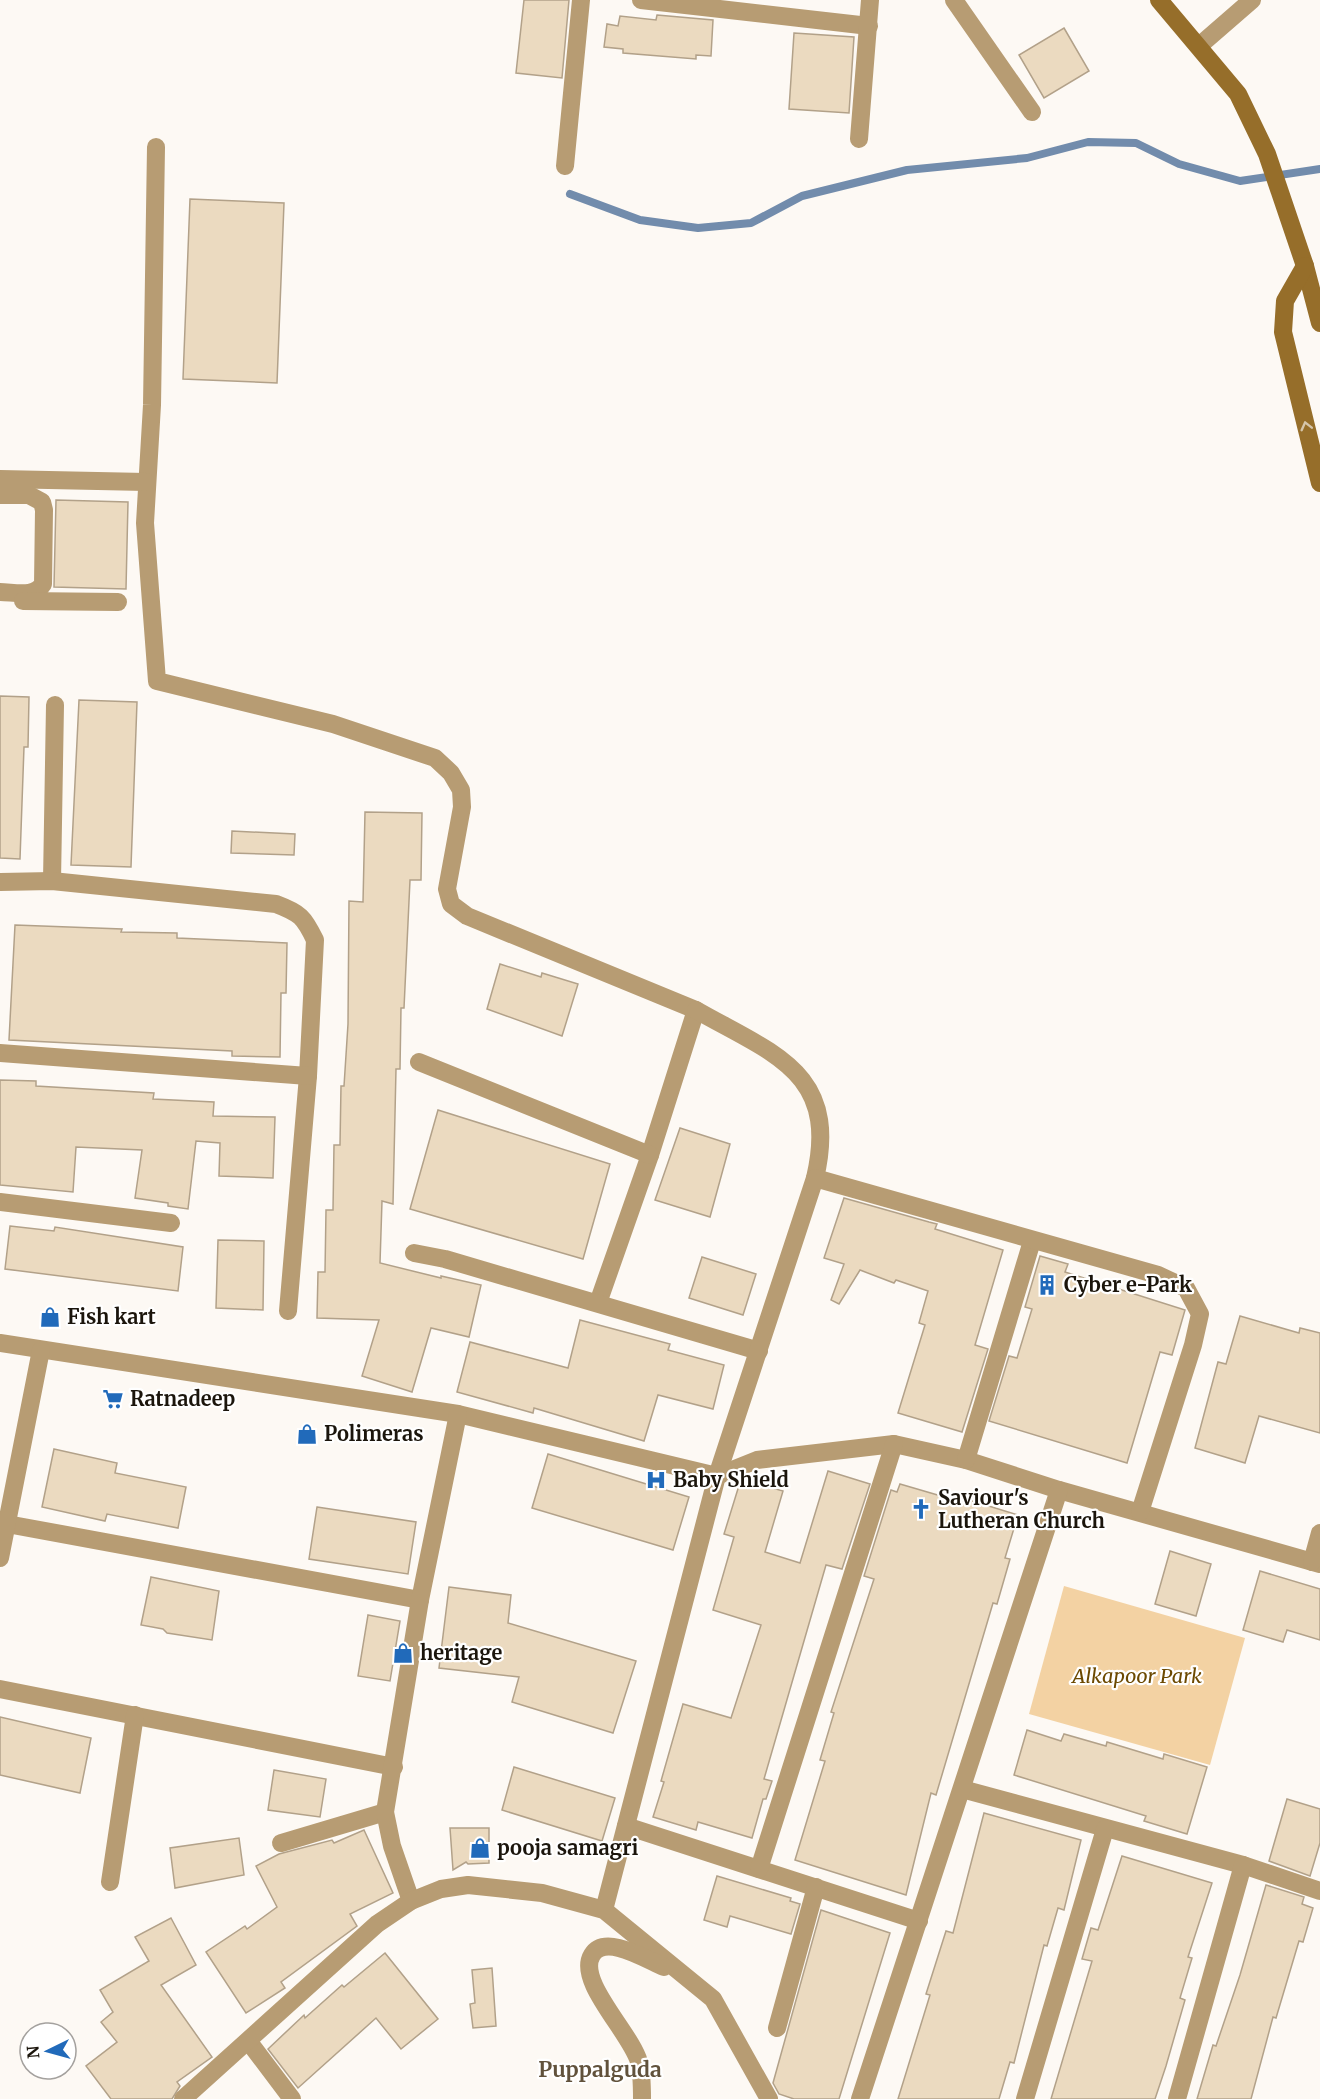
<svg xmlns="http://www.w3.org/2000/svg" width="1320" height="2099" font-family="Merriweather,serif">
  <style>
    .green { fill: #f3d2a3 }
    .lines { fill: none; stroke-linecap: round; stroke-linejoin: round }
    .stream { stroke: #728cac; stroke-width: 8 }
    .building { fill: #ebdac0; stroke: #b2a189; stroke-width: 1.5 }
    .street { stroke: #b79c73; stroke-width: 18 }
    .secondary { stroke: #966e2a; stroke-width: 18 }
    .oneway { stroke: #d5c5aa }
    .labels { text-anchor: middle; stroke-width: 4.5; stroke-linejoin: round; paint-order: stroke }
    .poi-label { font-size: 20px; font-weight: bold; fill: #1b150c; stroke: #fff; text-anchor: start }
    .park-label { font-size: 20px; font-style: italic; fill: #6c4900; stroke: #fff }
    .neighbourhood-label { font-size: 21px; font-weight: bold; fill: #61523c; stroke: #fff }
  </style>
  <rect width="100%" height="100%" fill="#fdf9f4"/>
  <path class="green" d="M1064,1586L1245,1638L1210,1765L1029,1714Z"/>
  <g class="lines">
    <path class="stream" d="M570,194L640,220L698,228L751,223L802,196L907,170L1027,158L1088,142L1136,143L1179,164L1240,181L1320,169"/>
  </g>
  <g class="building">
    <path d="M524,0H569L562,78L516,73Z"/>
    <path d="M657,15L713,20L711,56L696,55V59L623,53V49L604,47L607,24L618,26L620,16L656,20Z"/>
    <path d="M1064,28L1089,71L1044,98L1019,55Z"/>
    <path d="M794,33L854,37L849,113L789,109Z"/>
    <path d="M190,199L284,203L277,383L183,379Z"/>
    <path d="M56,500L128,502L126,589L54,587Z"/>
    <path d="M0,696L29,697L28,747H24L20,859L0,858Z"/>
    <path d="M79,700L137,702L131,867L71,865Z"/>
    <path d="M365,812L422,813L421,880H410L404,1008H401L400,1069H396L393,1204L382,1201L380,1263L441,1278V1276L481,1285L469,1337L431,1328L412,1392L362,1376L379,1320L317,1318L318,1272H325L326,1210H333L334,1145H340L341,1086H344L348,1024L349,901L363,902Z"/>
    <path d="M232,831L295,834L294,855L231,853Z"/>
    <path d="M15,925L122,929L121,932L177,933V938L287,943L286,993H281L280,1057L232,1056V1051L9,1040Z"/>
    <path d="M500,964L541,977L542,973L578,984L562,1036L487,1009Z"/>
    <path d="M0,1080L36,1081V1086L154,1093L153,1099L214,1102L213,1116L275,1117L273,1178L219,1176L220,1143L196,1141L188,1209L168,1206V1203L135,1198L142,1150L76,1147L73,1192L0,1185Z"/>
    <path d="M438,1110L610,1164L583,1259L410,1209Z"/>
    <path d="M680,1128L730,1144L710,1217L655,1200Z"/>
    <path d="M844,1198L929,1222L937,1224L935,1229L1003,1250L975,1345L988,1349L962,1432L898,1413L925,1325L919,1323L928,1291L896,1280L894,1283L860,1270L839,1304L831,1300L844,1264L824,1258Z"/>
    <path d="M10,1226L54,1231L55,1227L183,1247L178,1291L5,1269Z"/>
    <path d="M218,1240L264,1241L263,1310L216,1308Z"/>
    <path d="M1040,1256L1068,1264L1065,1272L1185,1310L1172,1355L1160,1352L1127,1463L989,1421L1009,1356L1017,1358L1032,1309L1025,1307Z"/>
    <path d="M702,1257L756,1274L743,1315L689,1298Z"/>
    <path d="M1240,1316L1299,1333L1300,1328L1320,1333V1433L1259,1416L1245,1463L1195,1448L1218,1362L1226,1364Z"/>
    <path d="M580,1320L670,1344L668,1350L724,1365L713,1409L658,1395L644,1441L534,1408L533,1413L457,1392L470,1342L568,1368Z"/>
    <path d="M54,1449L117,1463L115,1473L186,1487L178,1528L107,1514L105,1521L42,1507Z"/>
    <path d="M548,1454L689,1497L673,1550L532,1508Z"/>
    <path d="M828,1471L870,1484L842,1569L826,1565L764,1779L772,1781L766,1799H763L752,1838L698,1822L696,1830L653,1817L664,1782L661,1781L683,1704L731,1718L761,1625L713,1610L734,1537L724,1534L741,1479L783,1491L765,1552L800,1563Z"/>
    <path d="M900,1484L965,1503L966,1499L1018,1515L1005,1558L1010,1559L997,1604L993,1603L936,1795L931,1793L906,1895L795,1860L825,1761L820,1760L834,1713L831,1712L874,1579L864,1576L891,1490L897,1492Z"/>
    <path d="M317,1507L416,1522L408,1574L309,1559Z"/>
    <path d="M1170,1551L1211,1564L1196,1616L1155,1604Z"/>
    <path d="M1260,1571L1320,1589V1640L1287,1630L1283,1642L1243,1630Z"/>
    <path d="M151,1577L219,1591L212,1640L167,1633L163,1629L141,1625Z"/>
    <path d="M449,1587L511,1595L508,1623L636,1661L613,1733L512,1702L519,1677L439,1668Z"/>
    <path d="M368,1615L400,1621L390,1681L358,1676Z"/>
    <path d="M0,1717L91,1738L80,1793L0,1775Z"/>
    <path d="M1027,1730L1061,1741L1064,1734L1106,1746L1107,1742L1163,1759L1164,1754L1207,1767L1187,1834L1144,1821L1146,1816L1014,1775Z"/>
    <path d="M514,1767L615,1798L602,1841L502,1810Z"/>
    <path d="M274,1770L326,1779L320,1817L268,1810Z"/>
    <path d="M1287,1799L1320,1809V1843L1310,1876L1269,1861Z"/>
    <path d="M984,1813L1081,1840L1064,1910L1058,1908L1047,1946L1044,1945L1014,2063L1010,2062L999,2099H898L930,1995L926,1994L946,1931L953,1933Z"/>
    <path d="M450,1828H489V1863L468,1864L466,1862L453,1870Z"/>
    <path d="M364,1830L393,1893L350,1914L357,1926L281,1982L285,1988L246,2013L206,1952L245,1926L247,1929L277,1907L256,1866L279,1854L332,1840L334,1843Z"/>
    <path d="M239,1838L244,1875L175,1888L170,1848Z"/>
    <path d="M1122,1856L1212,1883L1188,1957L1192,1958L1180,1998L1185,2000L1166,2066L1155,2099H1051L1092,1961L1082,1959L1091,1928L1098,1930Z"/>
    <path d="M717,1876L791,1898L790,1901L800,1904L791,1934L730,1916L727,1927L704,1920Z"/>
    <path d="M1266,1885L1304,1897L1302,1904L1313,1908L1303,1942L1299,1941L1276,2018L1273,2017L1251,2099H1197L1213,2045L1216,2046L1240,1975Z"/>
    <path d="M821,1910L890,1933L839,2099H794L779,2094L773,2083Z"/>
    <path d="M171,1918L196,1965L161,1985L212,2057L177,2082L180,2086L172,2099H111L86,2066L117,2042L101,2022L113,2012L100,1990L149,1961L135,1937Z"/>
    <path d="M385,1953L438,2019L401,2049L376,2018L298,2088L268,2049L304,2015L305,2018L342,1985L344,1987Z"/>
    <path d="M492,1968L496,2026L473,2028L470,2004L475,2003L472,1970Z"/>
  </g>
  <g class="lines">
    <g class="street">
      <path d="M641,0L869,26"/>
      <path d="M954,0L1032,112"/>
      <path d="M1199,46L1252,0"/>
      <path d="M859,139L870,0"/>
      <path d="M156,147L152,405L145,523L157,681L333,724L435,758L451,773L461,790L462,807L447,889L451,904L467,916L696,1010L650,1155L598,1303"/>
      <path d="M565,166L581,0"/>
      <path d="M0,479L146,482"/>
      <path d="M0,495H29L42,502L44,510L43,584C35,598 14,592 0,592"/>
      <path d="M23,601L118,602"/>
      <path d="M52,881L55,705"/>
      <path d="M0,882L52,881L276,904C300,913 304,917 315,940L308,1076L288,1311"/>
      <path d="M696,1010C773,1054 840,1072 815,1178"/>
      <path d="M0,1053L308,1076"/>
      <path d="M419,1062L650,1155"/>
      <path d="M0,1202L171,1223"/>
      <path d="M414,1253L445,1259L759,1351"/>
      <path d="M0,1343L458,1414L717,1476L757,1460L894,1444L966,1460L1059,1490L1320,1564"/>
      <path d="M966,1460L1032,1241"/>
      <path d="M7,1524L420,1600"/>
      <path d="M0,1558L41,1350"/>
      <path d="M1312,1562L1320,1533"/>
      <path d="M0,1689L394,1767"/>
      <path d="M962,1789L1243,1865L1320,1891"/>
      <path d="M626,1826L919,1921"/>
      <path d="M281,1843L385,1812"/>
      <path d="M759,1869L894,1444"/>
      <path d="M110,1882L135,1715"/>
      <path d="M411,1901L392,1846L385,1812L420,1600L458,1414"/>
      <path d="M604,1910L717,1476L815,1178L1158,1275L1186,1288L1200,1314L1193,1345L1140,1512"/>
      <path d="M777,2028L816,1887"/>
      <path d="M249,2042L292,2099"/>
      <path d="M183,2099L377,1924L411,1901L441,1889L468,1885L542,1893L604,1910L713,1999L769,2099"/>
      <path d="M642,2099C642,2087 642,2073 639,2062C631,2033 576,1981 592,1955C605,1933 647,1960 664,1967"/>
      <path d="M860,2099L1059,1490"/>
      <path d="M1025,2099L1105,1829"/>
      <path d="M1177,2099L1243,1865"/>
    </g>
    <g class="secondary">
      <path d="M1159,0L1238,94L1267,154L1305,266L1320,323"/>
      <path d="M1305,266L1285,301L1283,332L1320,483"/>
    </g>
  </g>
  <defs><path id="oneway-chevron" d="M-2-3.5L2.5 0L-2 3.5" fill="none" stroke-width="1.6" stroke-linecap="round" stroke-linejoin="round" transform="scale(1.5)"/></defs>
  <use class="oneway" href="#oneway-chevron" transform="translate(1306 426) rotate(-104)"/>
  <defs>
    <g id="building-bare" transform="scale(1.62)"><path d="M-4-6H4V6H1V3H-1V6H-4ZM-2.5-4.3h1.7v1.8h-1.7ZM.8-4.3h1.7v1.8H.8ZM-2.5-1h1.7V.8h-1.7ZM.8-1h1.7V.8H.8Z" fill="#216aba" stroke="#fff" stroke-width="2.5" paint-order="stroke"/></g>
    <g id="shop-bare" transform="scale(1.62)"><path d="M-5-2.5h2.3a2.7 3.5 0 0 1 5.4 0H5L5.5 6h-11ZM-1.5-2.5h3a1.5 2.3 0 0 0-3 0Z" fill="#216aba" stroke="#fff" stroke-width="2.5" paint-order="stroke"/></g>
    <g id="supermarket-bare" transform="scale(1.62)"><path d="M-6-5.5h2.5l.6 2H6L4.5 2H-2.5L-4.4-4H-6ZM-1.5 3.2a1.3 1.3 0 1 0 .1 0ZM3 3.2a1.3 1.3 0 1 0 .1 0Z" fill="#216aba" stroke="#fff" stroke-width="2.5" paint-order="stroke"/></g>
    <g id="hospital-bare" transform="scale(1.62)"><path d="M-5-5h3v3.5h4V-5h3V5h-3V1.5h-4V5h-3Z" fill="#216aba" stroke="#fff" stroke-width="2.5" paint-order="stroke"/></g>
    <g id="church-bare" transform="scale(1.62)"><path d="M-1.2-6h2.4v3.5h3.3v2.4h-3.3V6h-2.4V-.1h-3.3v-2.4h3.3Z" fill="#216aba" stroke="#fff" stroke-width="2.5" paint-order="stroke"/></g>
  </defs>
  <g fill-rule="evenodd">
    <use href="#building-bare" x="1047" y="1285"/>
    <use href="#shop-bare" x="50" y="1317"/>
    <use href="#supermarket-bare" x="113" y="1399"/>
    <use href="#shop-bare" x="307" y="1434"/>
    <use href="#hospital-bare" x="656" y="1480"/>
    <use href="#church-bare" x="921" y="1509"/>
    <use href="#shop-bare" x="403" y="1653"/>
    <use href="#shop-bare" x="480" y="1848"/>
  </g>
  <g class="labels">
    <g class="poi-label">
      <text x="1064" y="1292">Cyber e-Park</text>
      <text x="67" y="1324">Fish kart</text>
      <text x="130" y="1406">Ratnadeep</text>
      <text x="324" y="1441">Polimeras</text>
      <text x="673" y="1487">Baby Shield</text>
      <text x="938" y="1505">Saviour's<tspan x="938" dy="23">Lutheran Church</tspan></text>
      <text x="420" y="1660">heritage</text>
      <text x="497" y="1855">pooja samagri</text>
    </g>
    <g class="park-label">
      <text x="1137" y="1683">Alkapoor Park</text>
    </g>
    <g class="neighbourhood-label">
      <text x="600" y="2077">Puppalguda</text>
    </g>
  </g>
  <g transform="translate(48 2051) rotate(265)"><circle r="28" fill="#ffffff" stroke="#a4a19e" stroke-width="1.5"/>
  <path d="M0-4.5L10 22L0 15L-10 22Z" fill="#216aba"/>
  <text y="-9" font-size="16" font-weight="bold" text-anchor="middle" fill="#1b150c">N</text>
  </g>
</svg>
